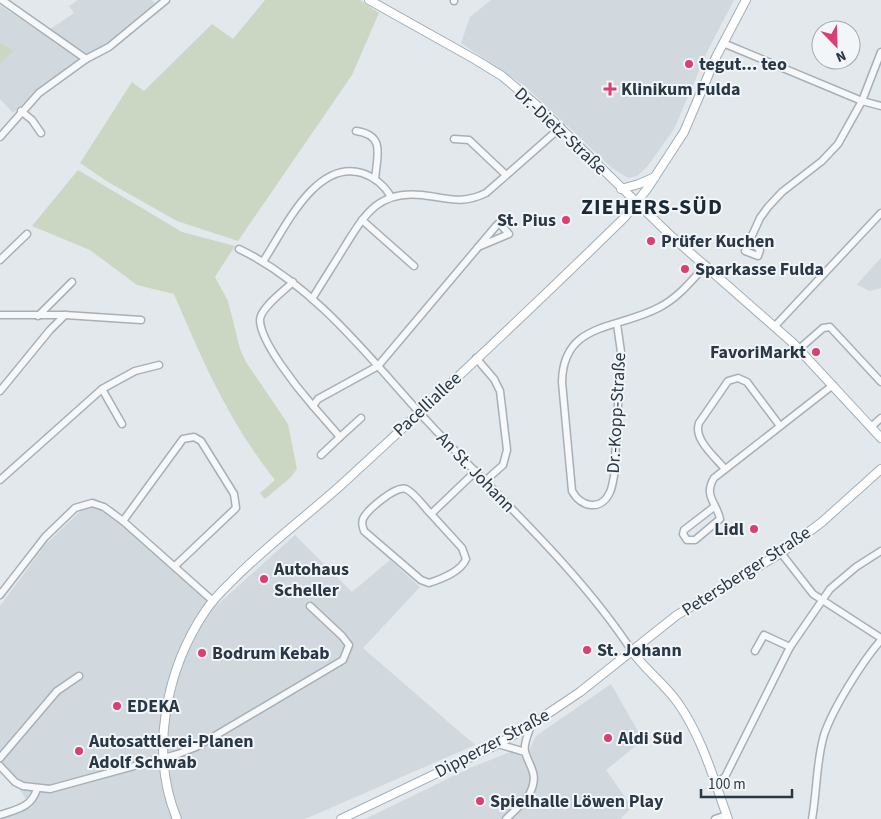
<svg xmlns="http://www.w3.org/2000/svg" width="881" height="819" font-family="'Source Sans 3',sans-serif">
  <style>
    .built { fill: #d1d8de }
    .green { fill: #cbd7c3 }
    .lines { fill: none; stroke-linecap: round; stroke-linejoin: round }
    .minor-casing { stroke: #a7b0b7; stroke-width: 9 }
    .major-casing { stroke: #a1afb9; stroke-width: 10 }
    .minor { stroke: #f6f8fa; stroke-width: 6 }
    .major { stroke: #fff; stroke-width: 8 }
    .poi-dot { fill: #da3f70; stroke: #f3f6f9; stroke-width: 2 }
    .labels { text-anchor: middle; stroke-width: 4; stroke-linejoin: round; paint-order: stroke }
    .poi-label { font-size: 18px; font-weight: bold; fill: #293846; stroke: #f3f6f9; text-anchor: start }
    .street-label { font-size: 18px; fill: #293846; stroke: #f3f6f9 }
    .district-label { font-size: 22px; font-weight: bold; letter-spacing: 1px; fill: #1b2937; stroke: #f3f6f9 }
  </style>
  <rect width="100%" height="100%" fill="#e3e8ec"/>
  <g class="built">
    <path d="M78,0H152L156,6L124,33L74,62L42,87L13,113L0,99V64L14,51L0,42V5L43,34L74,13L69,6Z"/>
    <path d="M491,0H734L709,48L674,129L647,167L637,176L628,178L612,168L525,86L461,43L470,17Z"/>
    <path d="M881,258V288L870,291L859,286L857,284Z"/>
    <path d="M94,498L113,508L217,605L295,535L352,592L390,560L420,587L363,648L475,745L305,819H0V811L22,808L29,804L0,759V606L45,545Z"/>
    <path d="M611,684L643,740L606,770L632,807L620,819H365L472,767L508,753L514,752L521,756L523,754L531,764L529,750L536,736Z"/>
  </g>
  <g class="green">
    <path d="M265,0H360L379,13L352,75L238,241L177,221L108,182L80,163L132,82L144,91L212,24L233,39Z"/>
    <path d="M0,42L14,51L0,64Z"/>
    <path d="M78,170L182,232L235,246L215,277L228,301L240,349L246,362L288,424L297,469L291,477L265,499L260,493L275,480C230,424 202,360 174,294L137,285L90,250L32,226Z"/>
  </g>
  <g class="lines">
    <g class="minor-casing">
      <g id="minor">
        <path d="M2,0L86,59"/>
        <path d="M454,0V1"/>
        <path d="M723,43L862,101L881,106"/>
        <path d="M21,111L32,120L41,133"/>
        <path d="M356,131C386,135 377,156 375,179"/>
        <path d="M0,137L39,93L86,59L109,47L166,0"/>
        <path d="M454,139L469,140L505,174"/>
        <path d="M362,220L414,266"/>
        <path d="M750,241L760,250L758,256L745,251L760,218L768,207L782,192L822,161L838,144L862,101L881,52"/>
        <path d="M239,249C315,285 372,361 428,422C497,497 576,566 632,651"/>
        <path d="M0,260L27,234"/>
        <path d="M264,260C285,228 316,159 362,173C374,177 385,186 391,197"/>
        <path d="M293,282C285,290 260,308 260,320C260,342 299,390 313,406L318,399L378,366L496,226L499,223L509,234L478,247"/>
        <path d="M312,299C323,281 334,264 345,246C365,214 379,190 422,195C448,198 461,205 486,193L561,127"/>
        <path d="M0,315H65L141,320"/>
        <path d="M38,316L72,282"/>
        <path d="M617,324L621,352L614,476C613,481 612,488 610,492C601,512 581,507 572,491L562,382C563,321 618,330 660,307C679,297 692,280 706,265"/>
        <path d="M775,326L881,213"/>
        <path d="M799,349L823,328L830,327L881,382"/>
        <path d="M476,358L494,379L500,391L507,450L503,465L485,481"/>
        <path d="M102,389L122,424"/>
        <path d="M0,391L50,330L65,315"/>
        <path d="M313,406L340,437L361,418"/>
        <path d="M871,427L881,418"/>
        <path d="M321,455L340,437"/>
        <path d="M725,469C715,457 693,439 699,423L728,381L738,378L747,382L780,426"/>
        <path d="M0,480L102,389L135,371L159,365"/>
        <path d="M714,507L684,530L683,534L687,540H695L720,519C717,503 703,496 714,478L833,385"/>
        <path d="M431,514C424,507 415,493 406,489C396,485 367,510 363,519C361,524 363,527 364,531L421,580L429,583C441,579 461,572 466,559L462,548L431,514L476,471"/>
        <path d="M123,521L183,439L194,437L201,441L234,494L236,508L175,566"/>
        <path d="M781,553L813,594L881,638"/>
        <path d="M0,595L45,537L75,508L92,503L104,507L123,521L213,601"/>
        <path d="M755,651L764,635L790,647"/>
        <path d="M498,744L525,752"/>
        <path d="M0,758L57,691L79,676"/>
        <path d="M0,766L15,782L23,786L50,789L178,754L196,747L343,660L349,645L342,636L310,606"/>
        <path d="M715,784L725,777L790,647L830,589L856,567L881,551"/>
        <path d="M0,815C17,809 31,808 37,789"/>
        <path d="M506,819C514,811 524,803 530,793C539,774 530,768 525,752C523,743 529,733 531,725"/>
        <path d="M715,819L727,815"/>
        <path d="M812,819C817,792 816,762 824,735C833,708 862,662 881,640"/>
      </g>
    </g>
    <g class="major-casing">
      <g id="major">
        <path d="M369,0L476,60L502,76L540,108L670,235L793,343L881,438"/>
        <path d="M621,189L639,184L655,177"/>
        <path d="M632,651C646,671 665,684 678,703C702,737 714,780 728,819"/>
        <path d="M177,819C149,752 166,669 206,610C214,598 225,588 235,578C268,545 305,517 340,486C436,398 531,309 624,218L647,189L684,132L716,57L746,0"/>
        <path d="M341,819L498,744L531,725L580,692L677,615L781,553L822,522L881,469"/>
      </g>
    </g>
    <use href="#minor" class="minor"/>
    <use href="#major" class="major"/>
  </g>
  <g class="poi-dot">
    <circle cx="689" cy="64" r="5"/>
    <path d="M607.5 81.5h5v5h5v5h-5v5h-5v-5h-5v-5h5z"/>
    <circle cx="566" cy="220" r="5"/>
    <circle cx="651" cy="241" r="5"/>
    <circle cx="685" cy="269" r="5"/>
    <circle cx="816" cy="352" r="5"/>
    <circle cx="754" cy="529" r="5"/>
    <circle cx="264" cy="579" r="5"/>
    <circle cx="587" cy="650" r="5"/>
    <circle cx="202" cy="653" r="5"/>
    <circle cx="117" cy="706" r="5"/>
    <circle cx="608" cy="738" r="5"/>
    <circle cx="79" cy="751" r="5"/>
    <circle cx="480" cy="801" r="5"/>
  </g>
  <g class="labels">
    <g class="poi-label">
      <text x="699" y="70">tegut... teo</text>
      <text x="621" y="95">Klinikum Fulda</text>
      <text x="556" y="226" text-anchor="end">St. Pius</text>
      <text x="661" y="247">Prüfer Kuchen</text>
      <text x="695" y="275">Sparkasse Fulda</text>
      <text x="806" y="358" text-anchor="end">FavoriMarkt</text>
      <text x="744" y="535" text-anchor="end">Lidl</text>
      <text x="274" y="575">Autohaus<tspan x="274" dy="21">Scheller</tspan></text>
      <text x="597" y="656">St. Johann</text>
      <text x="212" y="659">Bodrum Kebab</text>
      <text x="127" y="712">EDEKA</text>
      <text x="618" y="744">Aldi Süd</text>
      <text x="89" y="747">Autosattlerei-Planen<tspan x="89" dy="21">Adolf Schwab</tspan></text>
      <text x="490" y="807">Spielhalle Löwen Play</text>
    </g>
    <g class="street-label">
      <text transform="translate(561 131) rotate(43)" y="6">Dr.-Dietz-Straße</text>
      <text transform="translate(427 404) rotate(-43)" y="6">Pacelliallee</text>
      <text transform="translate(616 413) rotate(-87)" y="6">Dr.-Kopp-Straße</text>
      <text transform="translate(476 472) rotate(46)" y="6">An St. Johann</text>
      <text transform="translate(746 571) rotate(-33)" y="6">Petersberger Straße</text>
      <text transform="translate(492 743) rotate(-28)" y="6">Dipperzer Straße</text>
    </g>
    <g class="district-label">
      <text x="652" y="214">ZIEHERS-SÜD</text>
    </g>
  </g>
  <g transform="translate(836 45) rotate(157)"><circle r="24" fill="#f3f6f9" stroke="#a2aab1"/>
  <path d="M0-4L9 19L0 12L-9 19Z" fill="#da3f70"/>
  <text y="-8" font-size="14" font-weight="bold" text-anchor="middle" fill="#293846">N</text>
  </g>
  <path d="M701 789v8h91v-8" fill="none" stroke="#293846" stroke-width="2.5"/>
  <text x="708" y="789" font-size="15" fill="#293846" stroke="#f3f6f9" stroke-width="4" paint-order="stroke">100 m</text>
</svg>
